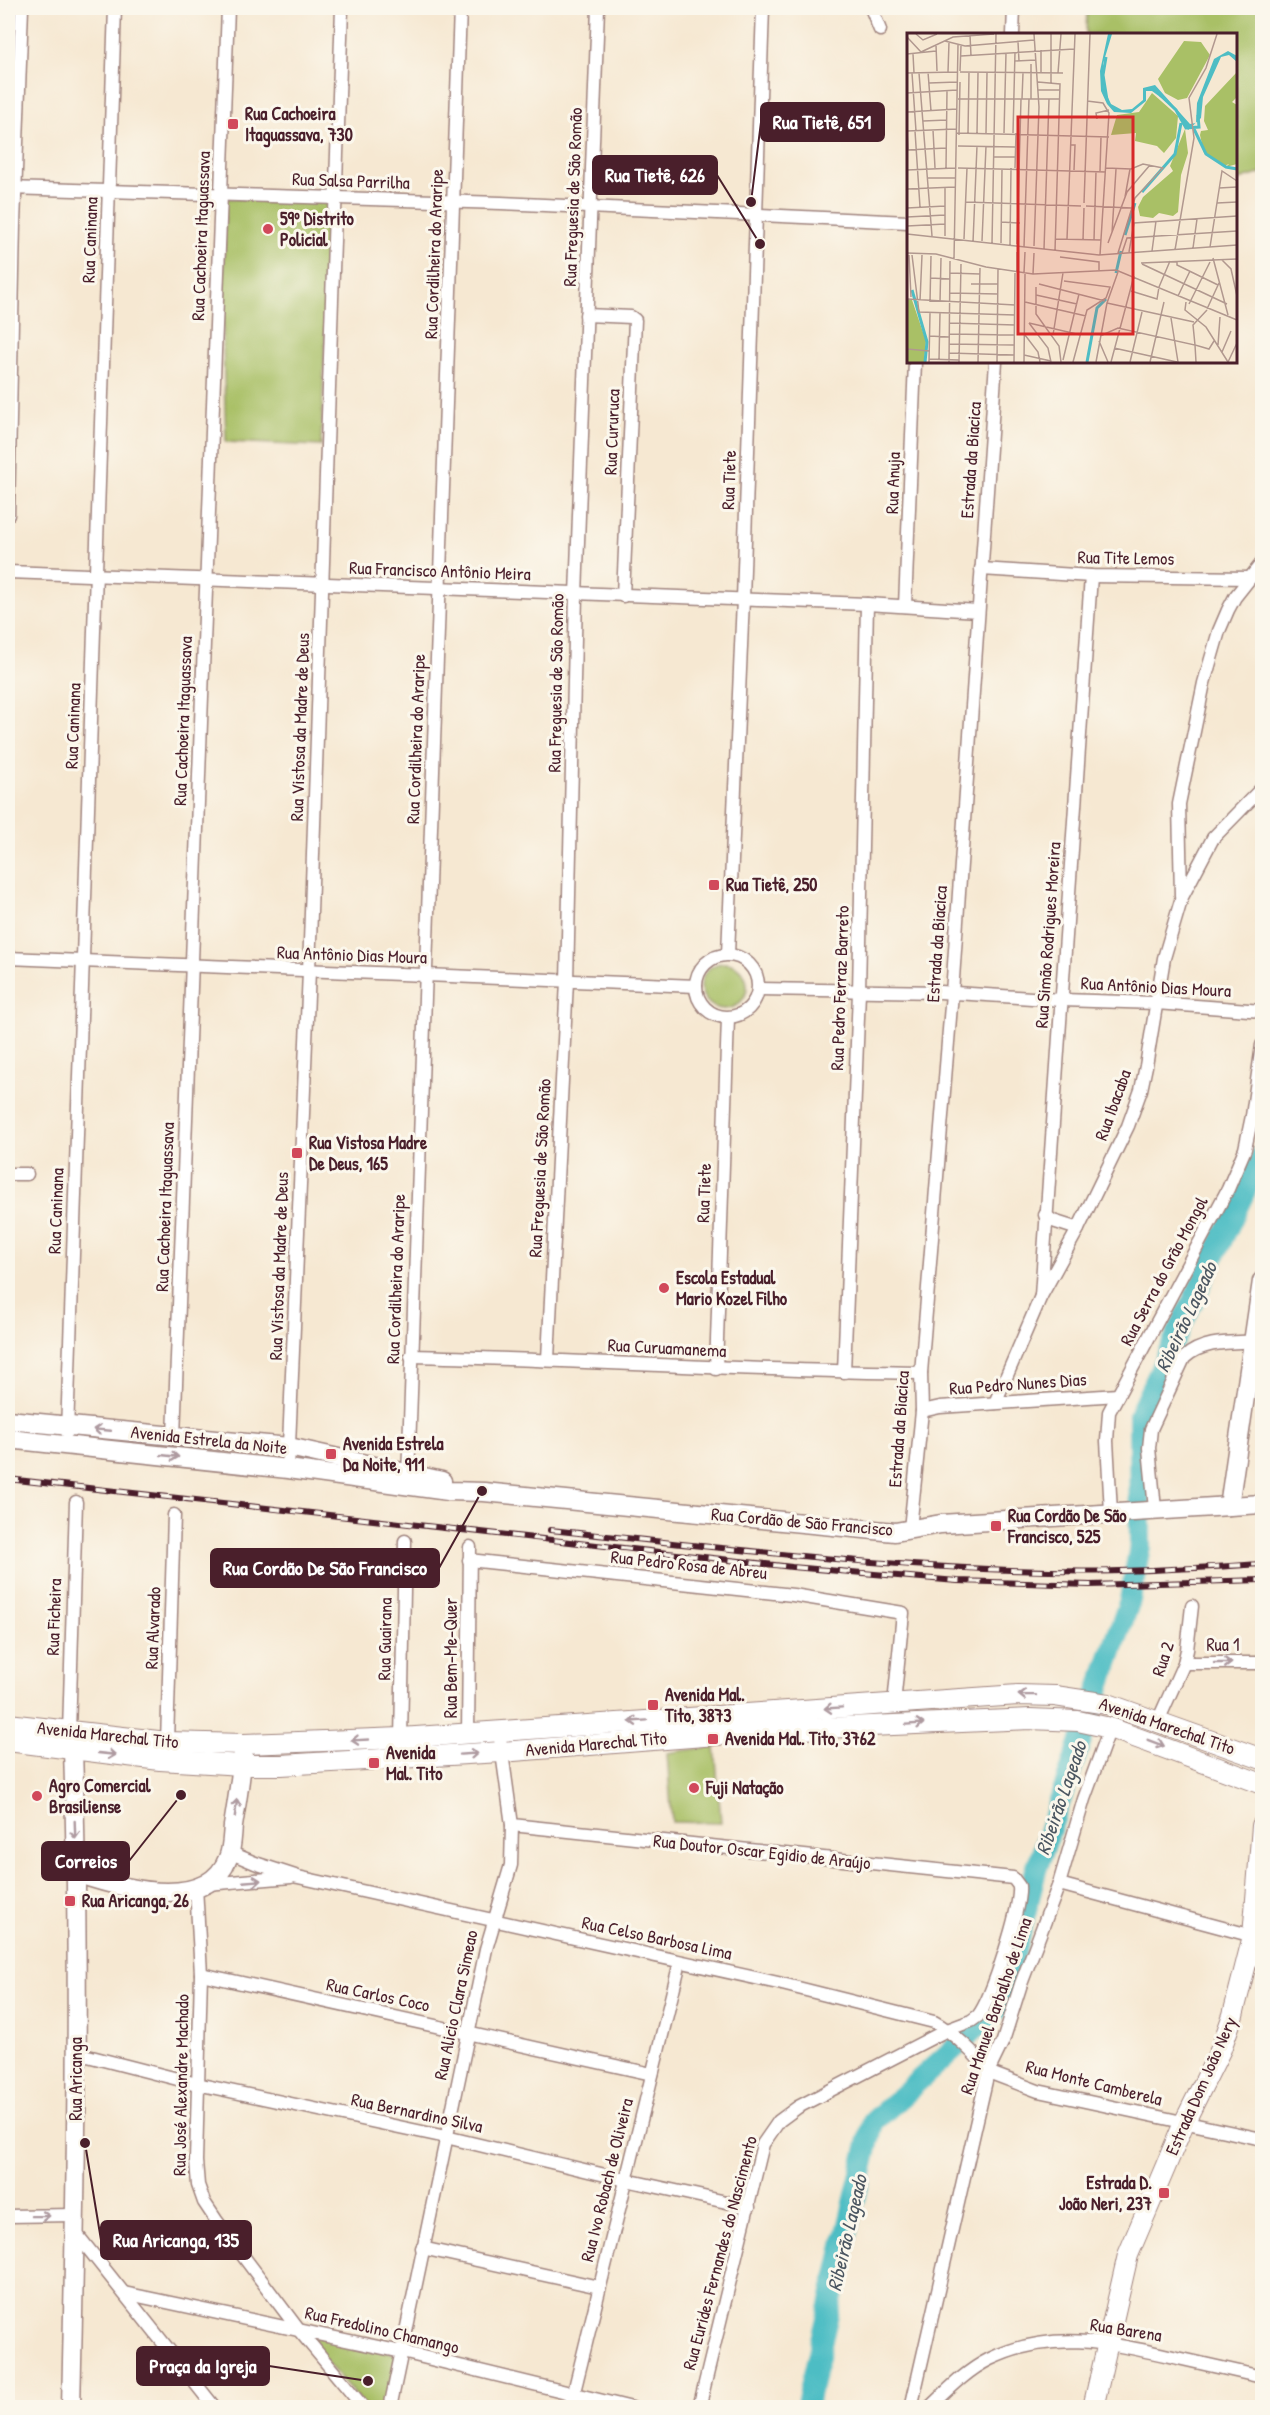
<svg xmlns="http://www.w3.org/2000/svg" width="1270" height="2415" font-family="'Patrick Hand',sans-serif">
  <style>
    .green { fill: #a9c066; stroke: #7a7048; stroke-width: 1.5 }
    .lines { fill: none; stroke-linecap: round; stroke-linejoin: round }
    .river { stroke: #4ebdc4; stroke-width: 22 }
    .street-casing { stroke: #a0847e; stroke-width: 15 }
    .secondary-casing { stroke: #a0847e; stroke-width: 21 }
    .primary-casing { stroke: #a0847e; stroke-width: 22 }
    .street { stroke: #fff; stroke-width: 12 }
    .secondary { stroke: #fff; stroke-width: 18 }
    .primary { stroke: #fff; stroke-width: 20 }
    .rail-casing { stroke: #4a1f2b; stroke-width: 6 }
    .rail { stroke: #fbf7ec; stroke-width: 4; stroke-dasharray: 11; stroke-linecap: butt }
    .oneway { stroke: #ae9aa0 }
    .poi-dot { fill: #d1495b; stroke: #fbf7ec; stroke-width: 2 }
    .labels { text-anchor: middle; stroke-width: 6; stroke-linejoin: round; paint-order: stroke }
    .poi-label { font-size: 18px; font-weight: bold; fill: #4a1f2b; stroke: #fbf7ec; text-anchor: start }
    .street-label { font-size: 18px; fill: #4a1f2b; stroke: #fbf7ec }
    .water-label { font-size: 20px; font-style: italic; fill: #4b5661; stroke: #fbf7ec }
    .inset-river { fill: none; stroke: #4ebdc4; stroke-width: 3 }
    .inset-road { fill: none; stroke: #b1988f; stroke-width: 1.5 }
    .view { fill: #d62828; fill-opacity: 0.15; stroke: #d62828; stroke-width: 3 }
    .inset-edge { fill: none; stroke: #4a1f2b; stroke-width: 3 }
    .leader { fill: none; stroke: #4a1f2b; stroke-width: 2 }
    .callout-dot { fill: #4a1f2b; stroke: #fbf7ec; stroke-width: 2 }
    .callout { fill: #4a1f2b; stroke: #4a1f2b; stroke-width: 2 }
    .callout-label { font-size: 20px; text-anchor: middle; font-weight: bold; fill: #fff }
  </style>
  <rect width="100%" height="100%" fill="#fbf7ec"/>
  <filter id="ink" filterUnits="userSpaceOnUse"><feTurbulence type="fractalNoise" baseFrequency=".0167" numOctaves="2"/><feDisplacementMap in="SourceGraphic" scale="12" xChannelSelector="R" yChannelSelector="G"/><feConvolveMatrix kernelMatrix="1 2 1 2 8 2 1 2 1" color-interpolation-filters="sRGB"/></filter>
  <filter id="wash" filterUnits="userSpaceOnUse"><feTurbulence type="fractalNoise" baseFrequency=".008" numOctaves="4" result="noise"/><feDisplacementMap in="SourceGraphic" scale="24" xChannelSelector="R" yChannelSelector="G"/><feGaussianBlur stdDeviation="1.35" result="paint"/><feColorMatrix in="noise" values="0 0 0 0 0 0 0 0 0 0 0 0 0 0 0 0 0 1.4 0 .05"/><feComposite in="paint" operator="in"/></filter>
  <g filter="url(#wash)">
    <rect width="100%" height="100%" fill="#f6e8d2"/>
    <g class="green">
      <path d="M1087,8H1262V173L1236,181V34H1086Z"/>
      <path d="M225,198L330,203L321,446L226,442L223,342Z"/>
      <circle cx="724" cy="986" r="23"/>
      <path d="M715,1746L721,1823L672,1822L667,1753Z"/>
      <path d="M299,2331L398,2354L387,2407H366Z"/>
    </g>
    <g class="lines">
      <path class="river" d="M806,2408L873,2122L1002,2005L1036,1870L1130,1600L1140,1546L1139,1415L1262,1155"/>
    </g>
  </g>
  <g filter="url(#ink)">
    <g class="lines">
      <g class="street-casing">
        <g id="street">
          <path d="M871,8L880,30"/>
          <path d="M1013,34L1014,8"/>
          <path d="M8,188L501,203L908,222"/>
          <path d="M586,315L631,317L635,320L623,596"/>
          <path d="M8,515L14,224L22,8"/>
          <path d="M981,569L1091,576L1250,578"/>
          <path d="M8,572L867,604L978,611"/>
          <path d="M905,606L915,362"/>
          <path d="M1181,896L1179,804L1204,683L1219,631L1228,610L1235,597L1262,563"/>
          <path d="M728,954L743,599L763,8"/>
          <circle cx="727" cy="986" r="31"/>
          <path d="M8,958L696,986"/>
          <path d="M759,989L940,992L1062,1000L1156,1003L1262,1011"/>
          <path d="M8,1174H27"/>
          <path d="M1045,1215L1053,1221L1078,1229"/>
          <path d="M1041,1296L1091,576"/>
          <path d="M411,1356C581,1360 751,1371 921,1373"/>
          <path d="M548,1359L567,981L576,595L598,8"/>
          <path d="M716,1369L728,1018"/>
          <path d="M844,1372L859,992L867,604"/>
          <path d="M995,1403L1041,1296L1078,1229L1128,1126L1141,1090L1146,1066L1164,958L1182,897L1213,838L1262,788"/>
          <path d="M922,1411L940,1407L1118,1395"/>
          <path d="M67,1432L115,8"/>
          <path d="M174,1437L228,8"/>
          <path d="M288,1469L309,971L342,8"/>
          <path d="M408,1478L460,8"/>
          <path d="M1155,1509L1149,1448L1151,1429L1184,1358C1204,1339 1236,1343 1262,1341"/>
          <path d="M1111,1512L1107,1441L1109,1412L1228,1189L1245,1149L1252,1116L1262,1045"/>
          <path d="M910,1529L922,1411L921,1373L952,993L996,362"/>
          <path d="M469,1560L793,1595L903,1613L894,1704"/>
          <path d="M1184,1663H1262"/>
          <path d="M1158,1721L1184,1663L1187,1650L1192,1606"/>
          <path d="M69,1732L76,1502"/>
          <path d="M468,1733L470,1547"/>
          <path d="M401,1738L405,1541"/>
          <path d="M167,1742L174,1515"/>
          <path d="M512,1825L1013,1878L1019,1886C1021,1908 992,1998 978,2016L971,2021L947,2030L798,2107L779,2121L763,2144L699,2408"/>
          <path d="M229,1852L255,1863L298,1877L778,1983L934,2022C951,2031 978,2055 988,2072"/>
          <path d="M207,1884L291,1877"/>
          <path d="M1059,1884L1253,1936"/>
          <path d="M196,1887L201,1974L196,2161L198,2185L204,2202L216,2220L298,2329L364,2408"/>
          <path d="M201,1974L652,2074"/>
          <path d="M76,2053L197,2084L446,2137L626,2180L749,2207"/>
          <path d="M988,2072L1038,2091L1262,2139"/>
          <path d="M8,2216L75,2215"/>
          <path d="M75,2232L215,2408"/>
          <path d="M422,2248L599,2287"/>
          <path d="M124,2293L402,2352L632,2408"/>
          <path d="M390,2408L486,1949L511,1865L512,1825L499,1731"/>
          <path d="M570,2408L680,1962"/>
          <path d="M911,2408L988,2072L1003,2041L1021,1984L1059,1884L1084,1799L1110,1728"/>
          <path d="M929,2408C948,2390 966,2371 990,2359C1050,2330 1106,2342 1169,2356C1200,2363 1231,2370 1262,2377"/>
        </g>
      </g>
      <g class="secondary-casing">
        <g id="secondary">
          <path d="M8,1420L289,1447L442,1481"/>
          <path d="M8,1439L288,1469L448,1491L484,1492L895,1532L941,1524L1262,1504"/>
          <path d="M1229,1506L1262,1281"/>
          <path d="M76,1873C117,1887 207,1914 228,1858C232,1849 232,1836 233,1826C237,1802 241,1777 243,1753"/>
          <path d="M71,2408C76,2188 80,1969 73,1750"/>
        </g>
      </g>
      <g class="primary-casing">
        <g id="primary">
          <path d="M8,1724L167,1742L244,1744L401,1738L1018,1695L1055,1696L1108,1704L1262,1759"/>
          <path d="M8,1741L160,1760L242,1765H281L501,1752L779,1730L1030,1719L1078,1721L1110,1728L1262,1784"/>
          <path d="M1093,2408L1128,2255L1184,2123L1221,2049L1233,2015L1253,1936L1262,1826"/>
        </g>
      </g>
      <use href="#street" class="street"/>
      <use href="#secondary" class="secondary"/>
      <use href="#primary" class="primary"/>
      <g class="rail-casing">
        <g id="rail">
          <path d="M8,1479L792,1567L957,1581L1090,1585L1262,1580"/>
          <path d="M550,1530C716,1547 882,1568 1049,1571C1120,1573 1192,1568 1262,1564"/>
        </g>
      </g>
      <use href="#rail" class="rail"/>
    </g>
    <defs><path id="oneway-shaft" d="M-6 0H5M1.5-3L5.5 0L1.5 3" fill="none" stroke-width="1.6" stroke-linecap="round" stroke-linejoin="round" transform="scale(1.5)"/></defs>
    <g class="oneway">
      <use href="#oneway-shaft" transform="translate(102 1430) rotate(-175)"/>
      <use href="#oneway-shaft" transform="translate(170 1456) rotate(6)"/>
      <use href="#oneway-shaft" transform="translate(1223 1663)"/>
      <use href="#oneway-shaft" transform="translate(1027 1695) rotate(-179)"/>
      <use href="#oneway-shaft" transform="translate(833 1708) rotate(176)"/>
      <use href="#oneway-shaft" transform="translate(638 1721) rotate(176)"/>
      <use href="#oneway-shaft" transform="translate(915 1724) rotate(-4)"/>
      <use href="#oneway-shaft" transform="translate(360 1740) rotate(177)"/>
      <use href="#oneway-shaft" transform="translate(1156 1743) rotate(21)"/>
      <use href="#oneway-shaft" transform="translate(107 1754) rotate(6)"/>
      <use href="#oneway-shaft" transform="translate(469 1754) rotate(-4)"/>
      <use href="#oneway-shaft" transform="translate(236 1808) rotate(-82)"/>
      <use href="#oneway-shaft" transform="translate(75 1830) rotate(88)"/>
      <use href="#oneway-shaft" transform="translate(252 1881) rotate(-5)"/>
      <use href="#oneway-shaft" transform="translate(41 2216) rotate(-1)"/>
    </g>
  </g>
  <g class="poi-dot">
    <rect x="227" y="118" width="12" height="12" rx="3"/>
    <circle cx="268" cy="229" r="6"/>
    <rect x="708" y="879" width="12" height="12" rx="3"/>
    <rect x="291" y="1147" width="12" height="12" rx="3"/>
    <circle cx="664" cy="1288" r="6"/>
    <rect x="325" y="1448" width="12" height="12" rx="3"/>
    <rect x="990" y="1520" width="12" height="12" rx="3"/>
    <rect x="647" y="1699" width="12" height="12" rx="3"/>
    <rect x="707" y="1733" width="12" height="12" rx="3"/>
    <rect x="368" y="1757" width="12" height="12" rx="3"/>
    <circle cx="694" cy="1788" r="6"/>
    <circle cx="37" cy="1796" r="6"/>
    <rect x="64" y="1895" width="12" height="12" rx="3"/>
    <rect x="1158" y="2187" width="12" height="12" rx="3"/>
  </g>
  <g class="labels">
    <g class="poi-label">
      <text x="245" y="120">Rua Cachoeira<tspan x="245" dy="21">Itaguassava, 730</tspan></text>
      <text x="280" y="225">59º Distrito<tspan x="280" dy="21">Policial</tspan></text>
      <text x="726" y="891">Rua Tietê, 250</text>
      <text x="309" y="1149">Rua Vistosa Madre<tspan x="309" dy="21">De Deus, 165</tspan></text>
      <text x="676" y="1284">Escola Estadual<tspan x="676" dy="21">Mario Kozel Filho</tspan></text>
      <text x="343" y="1450">Avenida Estrela<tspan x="343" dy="21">Da Noite, 911</tspan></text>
      <text x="1008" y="1522">Rua Cordão De São<tspan x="1008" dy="21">Francisco, 525</tspan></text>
      <text x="665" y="1701">Avenida Mal.<tspan x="665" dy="21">Tito, 3873</tspan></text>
      <text x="725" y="1745">Avenida Mal. Tito, 3762</text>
      <text x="386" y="1759">Avenida<tspan x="386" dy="21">Mal. Tito</tspan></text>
      <text x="49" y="1792">Agro Comercial<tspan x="49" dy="21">Brasiliense</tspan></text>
      <text x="706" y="1794">Fuji Natação</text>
      <text x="82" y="1907">Rua Aricanga, 26</text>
      <text x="1152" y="2189" text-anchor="end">Estrada D.<tspan x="1152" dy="21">João Neri, 237</tspan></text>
    </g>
    <g class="street-label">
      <text transform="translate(351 181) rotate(2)" y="6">Rua Salsa Parrilha</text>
      <text transform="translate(573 197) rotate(-88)" y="6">Rua Freguesia de São Romão</text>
      <text transform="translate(201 236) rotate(-88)" y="6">Rua Cachoeira Itaguassava</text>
      <text transform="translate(90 240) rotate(-88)" y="6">Rua Caninana</text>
      <text transform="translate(434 254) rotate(-88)" y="6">Rua Cordilheira do Araripe</text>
      <text transform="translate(612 432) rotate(-88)" y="6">Rua Cururuca</text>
      <text transform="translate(971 460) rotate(-86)" y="6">Estrada da Biacica</text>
      <text transform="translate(729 480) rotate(-88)" y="6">Rua Tiete</text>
      <text transform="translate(893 483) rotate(-88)" y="6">Rua Anuja</text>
      <text transform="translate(1126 558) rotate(1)" y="6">Rua Tite Lemos</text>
      <text transform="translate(440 571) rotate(2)" y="6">Rua Francisco Antônio Meira</text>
      <text transform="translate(556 683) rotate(-89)" y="6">Rua Freguesia de São Romão</text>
      <text transform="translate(183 721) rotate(-88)" y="6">Rua Cachoeira Itaguassava</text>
      <text transform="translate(73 726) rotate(-88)" y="6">Rua Caninana</text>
      <text transform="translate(300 727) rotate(-88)" y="6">Rua Vistosa da Madre de Deus</text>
      <text transform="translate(416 739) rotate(-88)" y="6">Rua Cordilheira do Araripe</text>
      <text transform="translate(1048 935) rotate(-86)" y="6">Rua Simão Rodrigues Moreira</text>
      <text transform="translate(937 944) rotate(-86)" y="6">Estrada da Biacica</text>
      <text transform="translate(352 955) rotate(2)" y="6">Rua Antônio Dias Moura</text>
      <text transform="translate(1156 987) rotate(3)" y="6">Rua Antônio Dias Moura</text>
      <text transform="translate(840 988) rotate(-88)" y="6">Rua Pedro Ferraz Barreto</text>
      <text transform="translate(1113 1105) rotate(-70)" y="6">Rua Ibacaba</text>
      <text transform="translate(540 1168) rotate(-87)" y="6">Rua Freguesia de São Romão</text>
      <text transform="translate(704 1193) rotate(-88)" y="6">Rua Tiete</text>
      <text transform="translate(165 1207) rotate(-88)" y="6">Rua Cachoeira Itaguassava</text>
      <text transform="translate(56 1211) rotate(-88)" y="6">Rua Caninana</text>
      <text transform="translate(279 1266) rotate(-88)" y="6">Rua Vistosa da Madre de Deus</text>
      <text transform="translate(1164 1271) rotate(-62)" y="6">Rua Serra do Grão Mongol</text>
      <text transform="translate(396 1279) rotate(-88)" y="6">Rua Cordilheira do Araripe</text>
      <text transform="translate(667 1348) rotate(3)" y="6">Rua Curuamanema</text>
      <text transform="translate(1018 1384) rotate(-4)" y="6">Rua Pedro Nunes Dias</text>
      <text transform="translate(899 1429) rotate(-86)" y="6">Estrada da Biacica</text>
      <text transform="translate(209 1440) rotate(6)" y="6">Avenida Estrela da Noite</text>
      <text transform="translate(802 1522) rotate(5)" y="6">Rua Cordão de São Francisco</text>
      <text transform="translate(689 1565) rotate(6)" y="6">Rua Pedro Rosa de Abreu</text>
      <text transform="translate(54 1617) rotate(-88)" y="6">Rua Ficheira</text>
      <text transform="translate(153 1628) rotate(-88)" y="6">Rua Alvarado</text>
      <text transform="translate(385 1639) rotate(-89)" y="6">Rua Guairana</text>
      <text x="1223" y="1651">Rua 1</text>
      <text transform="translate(451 1658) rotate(-90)" y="6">Rua Bem-Me-Quer</text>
      <text transform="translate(1163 1659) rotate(-72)" y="6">Rua 2</text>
      <text transform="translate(1167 1726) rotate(19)" y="6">Avenida Marechal Tito</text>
      <text transform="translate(108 1735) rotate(6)" y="6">Avenida Marechal Tito</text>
      <text transform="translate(596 1744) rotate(-5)" y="6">Avenida Marechal Tito</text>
      <text transform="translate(762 1852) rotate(6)" y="6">Rua Doutor Oscar Egidio de Araújo</text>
      <text transform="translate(657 1938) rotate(12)" y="6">Rua Celso Barbosa Lima</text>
      <text transform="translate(378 1995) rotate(12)" y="6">Rua Carlos Coco</text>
      <text transform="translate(456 2005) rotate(-78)" y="6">Rua Alicio Clara Simeao</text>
      <text transform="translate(996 2006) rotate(-71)" y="6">Rua Manuel Barbalho de Lima</text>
      <text transform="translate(76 2079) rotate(-90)" y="6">Rua Aricanga</text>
      <text transform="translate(1094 2083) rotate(14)" y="6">Rua Monte Camberela</text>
      <text transform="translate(181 2085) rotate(-89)" y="6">Rua José Alexandre Machado</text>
      <text transform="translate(1201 2086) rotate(-66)" y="6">Estrada Dom João Nery</text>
      <text transform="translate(417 2113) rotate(12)" y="6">Rua Bernardino Silva</text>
      <text transform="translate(607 2180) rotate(-76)" y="6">Rua Ivo Robach de Oliveira</text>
      <text transform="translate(720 2253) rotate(-75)" y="6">Rua Eurides Fernandes do Nascimento</text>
      <text transform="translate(382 2330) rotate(13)" y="6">Rua Fredolino Chamango</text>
      <text transform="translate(1126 2330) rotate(9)" y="6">Rua Barena</text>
    </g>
    <g class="water-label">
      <text transform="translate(1186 1317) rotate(-65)" y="7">Ribeirão Lageado</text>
      <text transform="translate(1061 1798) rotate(-71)" y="7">Ribeirão Lageado</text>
      <text transform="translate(847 2233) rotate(-77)" y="7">Ribeirão Lageado</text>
    </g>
  </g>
  <g transform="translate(907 33)">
    <rect width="330" height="330" fill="#f6e8d2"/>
    <path d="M277,8L294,9L303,22L280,65L271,67L258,60L251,46ZM330,39V64L325,69L330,72V131L319,134L322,131L317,133L297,120L293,102L294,98L301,97L297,88L298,73ZM245,60L271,83L269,105L257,120L250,113L228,108L229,100L204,102L210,82L232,79ZM278,96L281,120L274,142L271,179L266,183L252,180L246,185L233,183L231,174L236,164L266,138L263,133ZM0,266L5,267L19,308L17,329H1Z" fill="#a9c066"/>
    <path d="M201,1H205L196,31L197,56L204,71L215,77L225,76L236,67V55L248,52L283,91L289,90L290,70L307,26L321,18L330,23V29L322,22L314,24L296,64L294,85L281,97L268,75L245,58H239V68L224,80L207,79L200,71L194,58L193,38Z" fill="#4ebdc4"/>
    <path class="inset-river" d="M199,24L196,42L200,67M253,62L269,77L279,95L292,94L291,82M287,96L299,121L319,134L330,136M235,159L268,121L274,90M218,202L228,170M209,240L214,218M5,257L20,309L18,329M180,329L190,275L199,266"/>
    <path class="inset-road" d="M9,1L16,7L30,1M63,2L64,23M0,4L14,19M38,8L58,13L127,7M111,9L112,28M29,12L30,38M134,17V39M14,19L46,4L87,1M0,21L29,18M6,21L7,40M54,23L167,16M108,28L129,27M124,31V66M53,38L54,13M21,39L24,78M41,39L42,9M53,39L156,40M0,40L50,39M5,40L9,98M12,40L25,203M151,40L154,1M131,49L153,51L148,218M22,50L50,49M144,50V1M131,57H153M0,60L50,57M51,66H153M115,66L116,40M180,68L196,70L202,80L193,222M0,79L50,76M190,86L189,80L202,77M16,88L40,87M26,97L28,135M0,98L49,96M0,98L1,117M8,98L13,174M49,100L202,104M61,100L62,39M70,100L71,40M79,100L80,40M97,100L99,20M106,100L108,19M52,102L53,49M164,112H168L167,137M51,113L108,114M0,117L39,115M87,124H108M39,135L40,58M51,135L199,139M108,135L109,100M199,135L224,136L236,131L256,135L228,165L211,220M0,137L48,135M193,138L194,104M20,145H48M312,155L330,154M0,156L48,154M218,164L223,136M59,169L174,173M177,170L183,1M310,170L330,169M179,173L225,175M0,175L38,173M0,184L38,182M94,189L113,190M0,193L38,191M205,200L209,136M0,201L192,222L330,212M38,203V154M57,206L60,135M148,206L194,207M160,206L168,1M176,207L177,175M187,207L189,138M75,208L79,113M66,209L70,113M85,210L89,1M94,210L95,136M201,210L220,159L243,132M110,211L114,66M103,212L104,135M127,213L132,74L127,1M117,214L122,66M303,214L315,138L330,148M286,215L290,186M137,216L142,66M268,217L287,105L282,65L299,35L310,1M245,218L249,188M222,219L227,190L330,183M0,220L29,221L79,234L126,241L209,237L330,287M215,220L220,205L330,198M2,222L4,264M5,222L12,279L108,282M153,224L192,229V237M306,225L321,282M47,226L51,12M315,227L324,236L330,263M270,228V232L311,252M234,230L330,226M235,231L320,271M110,239V219M43,240L73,241M117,240L118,219M126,241L127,220M23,245L43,246M157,248L203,254L199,265L180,277L166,329M64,251H91M132,251L198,268M129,254V281L152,313L154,329M252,254L263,228M224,258L250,266L252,254M42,260L91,261M129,262L170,271M271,263L283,238M0,266L108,272M13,268L15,222M23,269L24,223M33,269L34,225M118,269L179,283M279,269L278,277L299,294L321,329M200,270L287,289M282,271L303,229M300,276L312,250M300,277L286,292L288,312L302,316L307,308M264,285L271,329M42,290L108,292M122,290L174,302M122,290L141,315L144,329M42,301L107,302M118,302L131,319L133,329M146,302L156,240M22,303L42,304M193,303L211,295L288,312L289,329M192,308L201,329M42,311L107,312M311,312L313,284M207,315L270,329M0,316L22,318M315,319L324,298M42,320L107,322M117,322L144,328M22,326L52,327M32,327L33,280M156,327L172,261M22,329L23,280M42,329L43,228M52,329L54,231M71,329L73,235M90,329L91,236M107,329L108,240M117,329L118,241M189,329L200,270L211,239M204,329L227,243M223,329L235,279M243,329L257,269M321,329L330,310"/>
    <path class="view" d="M111,84H226V301H111Z"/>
    <rect width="330" height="330" class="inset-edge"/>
  </g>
  <path class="leader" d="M751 202L761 122M760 244L717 175M482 1491L439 1568M181 1795L129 1861M85 2143L101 2240M368 2381L269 2366"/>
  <g class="callout-dot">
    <circle cx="751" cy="202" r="6"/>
    <circle cx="760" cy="244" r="6"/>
    <circle cx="482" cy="1491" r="6"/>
    <circle cx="181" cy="1795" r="6"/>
    <circle cx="85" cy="2143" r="6"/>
    <circle cx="368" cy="2381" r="6"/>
  </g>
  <g class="callout">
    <rect x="761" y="103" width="123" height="38" rx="6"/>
    <rect x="593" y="156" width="124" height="38" rx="6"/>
    <rect x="211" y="1549" width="228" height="38" rx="6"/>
    <rect x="42" y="1842" width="87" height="38" rx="6"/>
    <rect x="101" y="2221" width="150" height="38" rx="6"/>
    <rect x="137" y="2347" width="132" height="38" rx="6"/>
  </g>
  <g class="callout-label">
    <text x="822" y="129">Rua Tietê, 651</text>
    <text x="655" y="182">Rua Tietê, 626</text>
    <text x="325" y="1575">Rua Cordão De São Francisco</text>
    <text x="86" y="1868">Correios</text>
    <text x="176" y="2247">Rua Aricanga, 135</text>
    <text x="203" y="2373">Praça da Igreja</text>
  </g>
  <rect width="1270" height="2415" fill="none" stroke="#fbf7ec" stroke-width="30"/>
</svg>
